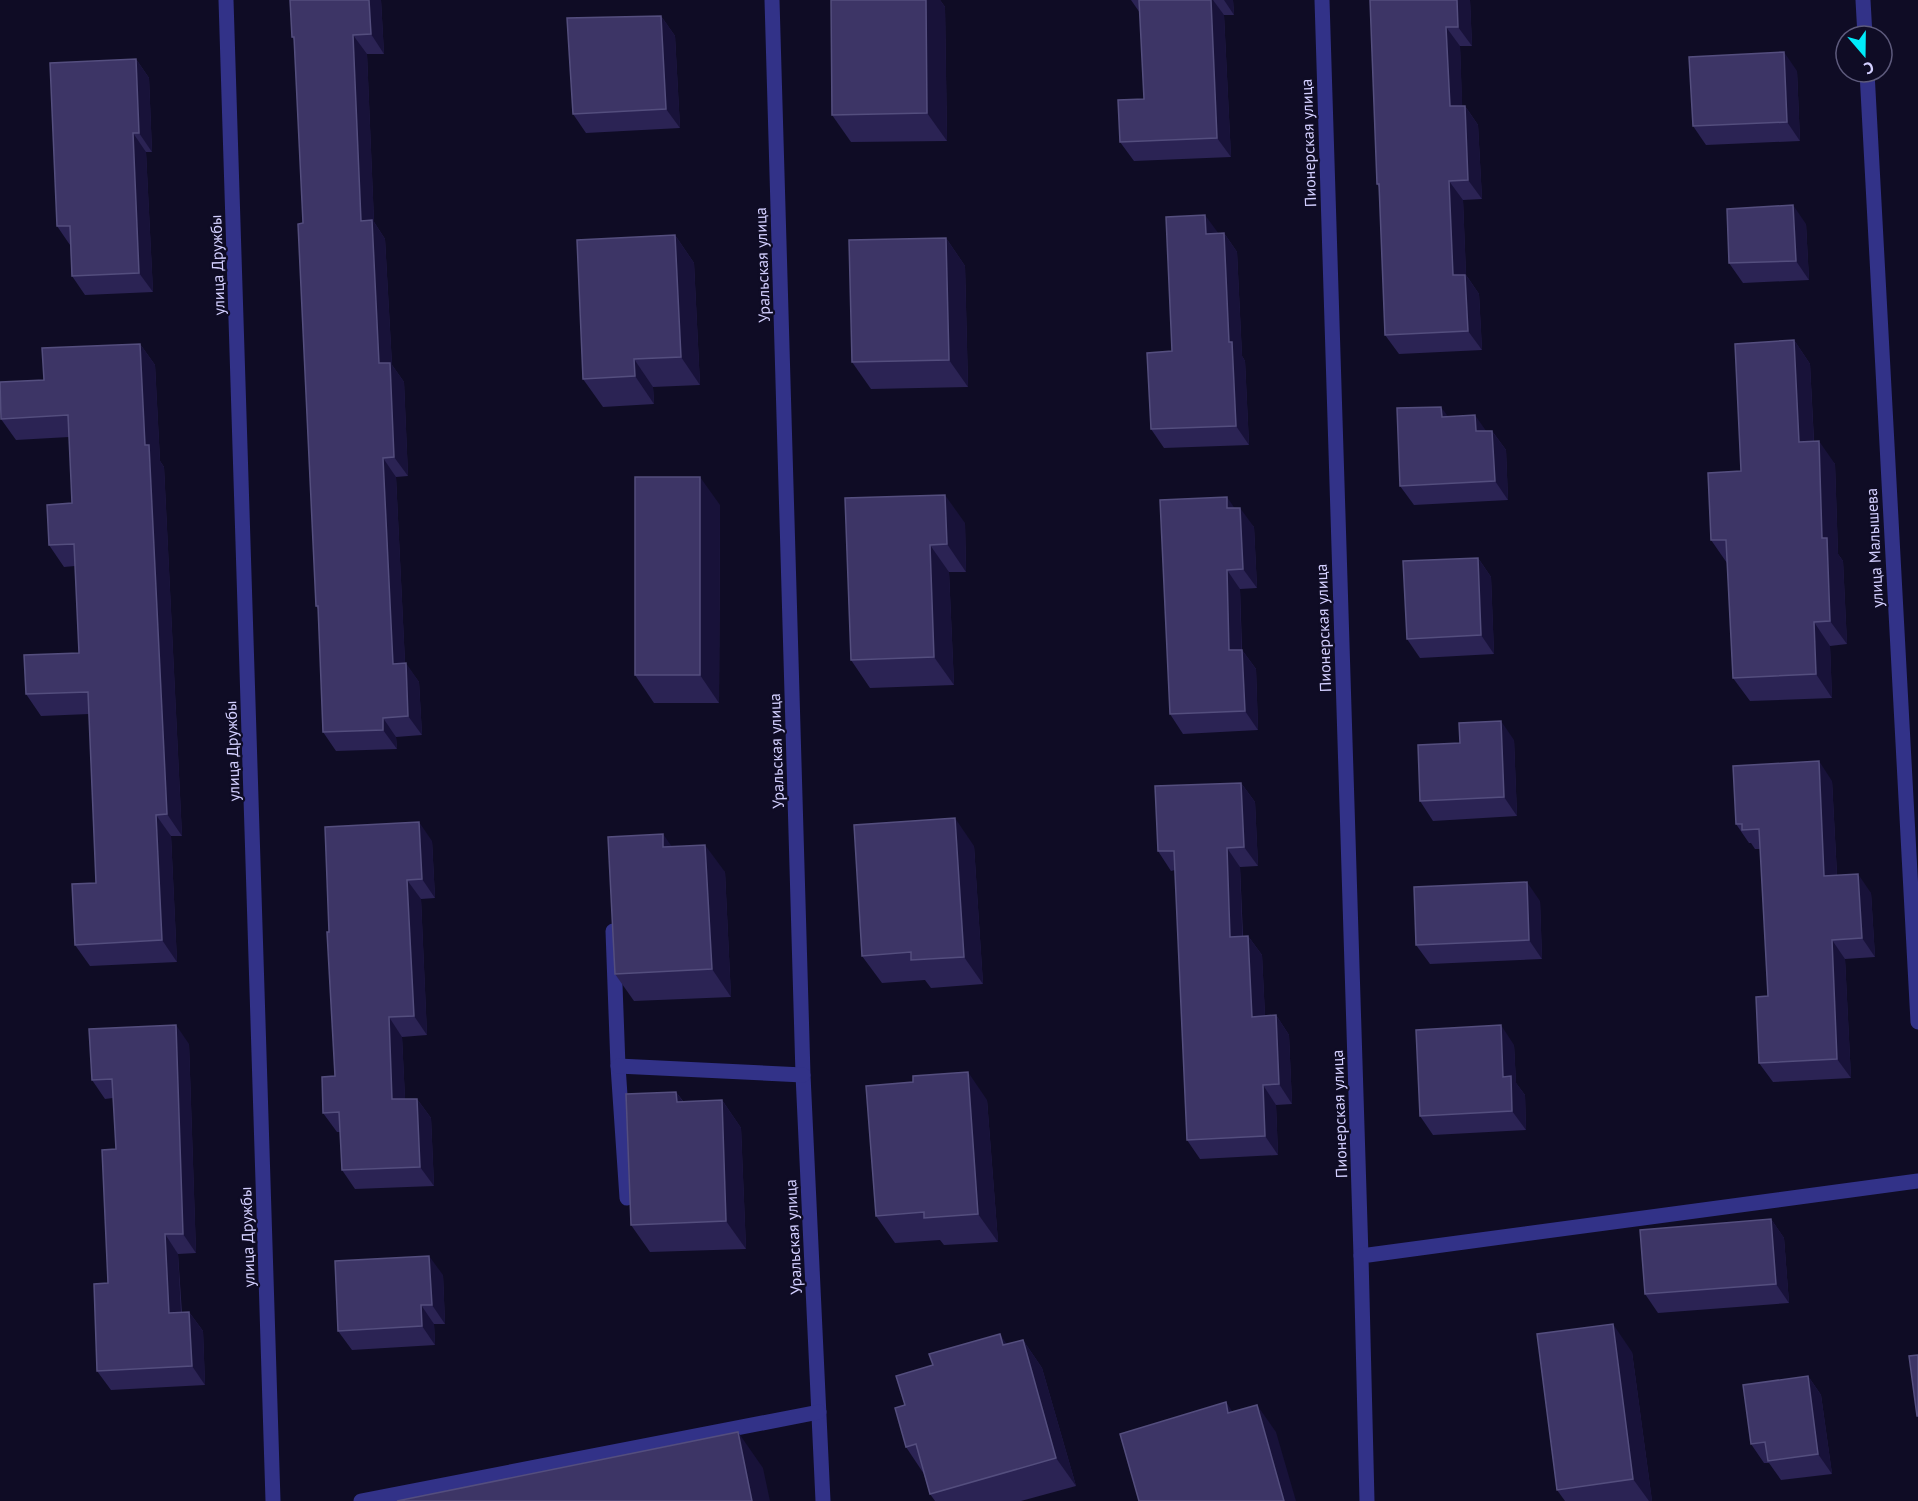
<svg xmlns="http://www.w3.org/2000/svg" width="1918" height="1501" font-family="'PT Sans',sans-serif">
  <style>
    .lines { fill: none; stroke-linecap: round; stroke-linejoin: round }
    .minor { stroke: #323288; stroke-width: 15 }
    .wall { fill: #2b2354 }
    .shaded-wall { fill: #181239 }
    .building { fill: #3d3566; stroke: #544e7e; stroke-width: 1.5 }
    .labels { text-anchor: middle; stroke-width: 4.5; stroke-linejoin: round; paint-order: stroke }
    .street-label { font-size: 16px; fill: #d3cfff; stroke: #0f0c25 }
  </style>
  <rect width="100%" height="100%" fill="#0f0c25"/>
  <g class="lines">
    <g class="minor">
      <path d="M226,0L273,1501"/>
      <path d="M772,0L803,1075L823,1501"/>
      <path d="M1322,0L1361,1256"/>
      <path d="M1863,0L1865,36"/>
      <path d="M1867,72L1918,1022"/>
      <path d="M613,931L618,1066L627,1198"/>
      <path d="M618,1066L803,1075"/>
      <path d="M361,1501L819,1412"/>
      <path d="M1367,1501L1361,1256L1918,1181"/>
    </g>
  </g>
  <g class="wall">
    <path d="M381,0L384,54H367L374,222L385,239L392,365L404,382L408,476L396,477L405,663L419,682L422,735L396,737L397,749L336,751L323,732L318,609L316,606L303,223L294,40L292,37Z"/>
    <path d="M831,0H940L945,7L947,141L851,142L832,115Z"/>
    <path d="M1131,0H1233L1234,15H1224L1231,157L1134,161L1120,142L1144,99L1140,13Z"/>
    <path d="M1370,0H1470L1472,46H1460L1462,106H1465L1478,125L1482,199L1463,200L1466,275L1479,294L1482,350L1399,354L1385,335L1379,187L1377,184Z"/>
    <path d="M661,16L675,36L680,128L586,133L573,114Z"/>
    <path d="M136,59L149,78L152,152H146L153,292L85,295L72,276L70,245L57,226Z"/>
    <path d="M1797,71L1800,141L1706,145L1693,126Z"/>
    <path d="M1806,224L1809,280L1743,283L1729,263Z"/>
    <path d="M1218,233H1224L1237,252L1242,356L1245,361L1249,445L1164,448L1151,429L1172,351Z"/>
    <path d="M675,235L694,263L700,385L653,387L654,404L603,407L583,379Z"/>
    <path d="M946,238L965,266L968,387L871,389L852,362Z"/>
    <path d="M1794,340L1810,364L1814,441L1835,464L1838,554L1843,561L1847,644L1830,646L1832,698L1750,701L1733,678L1727,563L1711,540L1741,471Z"/>
    <path d="M140,344L155,365L160,461L164,467L182,836H171L177,962L90,966L75,945L96,883L89,714L41,716L26,694L79,653L75,566L64,567L49,545L72,503L69,437L16,440L1,419L44,380Z"/>
    <path d="M1486,431H1492L1506,450L1508,500L1414,505L1400,486Z"/>
    <path d="M845,498L965,523L966,572H949L954,685L870,688L851,660Z"/>
    <path d="M720,505L719,703H654L635,675Z"/>
    <path d="M1234,508L1254,527L1257,588L1240,589L1242,650L1256,669L1258,730L1183,734L1170,714Z"/>
    <path d="M1478,558L1491,577L1494,654L1420,658L1407,639Z"/>
    <path d="M1514,740L1517,816L1433,821L1420,801Z"/>
    <path d="M1832,781L1837,875L1871,893L1875,957L1845,959L1851,1078L1773,1082L1759,1063L1768,996L1760,849H1755L1751,843H1749L1736,824Z"/>
    <path d="M1241,783L1255,802L1258,866L1240,867L1243,936H1248L1262,955L1265,1016L1276,1015L1289,1035L1292,1104L1276,1105L1278,1155L1200,1159L1187,1140L1175,870L1171,871L1158,851Z"/>
    <path d="M432,841L435,898L421,899L427,1035L402,1037L405,1099H417L431,1118L434,1186L355,1189L342,1170L340,1132H337L323,1113L335,1076L329,932Z"/>
    <path d="M672,846L725,872L731,997L634,1001L615,974Z"/>
    <path d="M974,846L983,984L931,988L925,980L882,983L862,956Z"/>
    <path d="M1540,901L1542,959L1430,964L1416,945Z"/>
    <path d="M189,1044L196,1253L178,1254L182,1313L189,1312L203,1331L205,1385L111,1390L97,1371L108,1283L116,1149L113,1098L105,1099L92,1080Z"/>
    <path d="M1514,1045L1516,1083L1525,1095L1526,1130L1433,1135L1420,1116Z"/>
    <path d="M676,1092L683,1101L722,1100L741,1128L746,1249L650,1252L631,1225Z"/>
    <path d="M987,1100L998,1242L944,1245L940,1240L895,1243L876,1216Z"/>
    <path d="M1771,1219L1784,1238L1789,1303L1658,1313L1645,1294Z"/>
    <path d="M443,1275L445,1324H434L435,1345L352,1350L338,1331Z"/>
    <path d="M1023,1340L1042,1368L1076,1486L1021,1501H935L930,1494L924,1474L906,1447L905,1405L1007,1344Z"/>
    <path d="M1632,1352L1652,1501H1565L1557,1490Z"/>
    <path d="M1808,1376L1821,1395L1832,1474L1781,1480L1769,1463H1764L1751,1444Z"/>
  </g>
  <g class="shaded-wall">
    <path d="M369,0H381L384,54L371,34Z"/>
    <path d="M926,0H940L945,7L947,141L927,113Z"/>
    <path d="M1211,0H1213L1224,15L1231,157L1217,138Z"/>
    <path d="M1224,0H1233L1234,15Z"/>
    <path d="M1457,0H1470L1472,46L1458,27Z"/>
    <path d="M661,16L675,36L680,128L666,109Z"/>
    <path d="M1446,27L1460,46L1463,125L1450,106Z"/>
    <path d="M353,35L367,54L374,222L385,239L392,365L404,382L408,476L394,457L379,363L361,221Z"/>
    <path d="M1784,52L1797,71L1800,141L1787,122Z"/>
    <path d="M136,59L149,78L152,152L139,133Z"/>
    <path d="M1465,106L1478,125L1482,199L1468,180Z"/>
    <path d="M133,133L146,152L153,292L139,273Z"/>
    <path d="M1449,181L1463,200L1466,275L1479,294L1482,350L1468,331L1453,275Z"/>
    <path d="M1793,205L1806,224L1809,280L1796,261Z"/>
    <path d="M1205,215L1219,234H1206Z"/>
    <path d="M1224,233L1237,252L1242,356L1245,361L1249,445L1236,426L1229,342Z"/>
    <path d="M675,235L694,263L700,385L681,357Z"/>
    <path d="M946,238L965,266L968,387L949,360Z"/>
    <path d="M1794,340L1810,364L1815,465L1799,442Z"/>
    <path d="M140,344L155,365L160,461L164,467L182,836L167,814L145,445Z"/>
    <path d="M634,359L653,387L654,404L635,376Z"/>
    <path d="M1441,407L1455,426L1442,417Z"/>
    <path d="M1475,415L1489,435L1476,431Z"/>
    <path d="M1492,431L1506,450L1508,500L1495,481Z"/>
    <path d="M1819,441L1835,464L1838,554L1843,561L1847,644L1830,621L1822,538Z"/>
    <path d="M383,458L396,477L406,683L393,664Z"/>
    <path d="M700,477L720,505L719,703L700,675Z"/>
    <path d="M945,495L965,523L966,572L947,544Z"/>
    <path d="M1227,497L1240,516L1227,508Z"/>
    <path d="M1240,508L1254,527L1257,588L1243,569Z"/>
    <path d="M930,545L949,572L954,685L934,657Z"/>
    <path d="M1478,558L1491,577L1494,654L1481,635Z"/>
    <path d="M1227,570L1240,589L1242,669L1229,650Z"/>
    <path d="M1814,622L1830,646L1832,698L1816,674Z"/>
    <path d="M1242,650L1256,669L1258,730L1245,711Z"/>
    <path d="M406,663L419,682L422,735L408,716Z"/>
    <path d="M383,718L396,737L397,749L383,730Z"/>
    <path d="M1501,721L1514,740L1517,816L1504,797Z"/>
    <path d="M1819,761L1832,781L1838,895L1824,876Z"/>
    <path d="M1241,783L1255,802L1258,866L1244,847Z"/>
    <path d="M156,815L171,836L177,962L162,940Z"/>
    <path d="M955,818L974,846L983,984L964,957Z"/>
    <path d="M419,822L432,841L435,898L422,879Z"/>
    <path d="M663,834L682,861L663,847Z"/>
    <path d="M705,845L725,872L731,997L712,969Z"/>
    <path d="M1227,848L1240,867L1243,956L1230,937Z"/>
    <path d="M1858,874L1871,893L1875,957L1862,938Z"/>
    <path d="M407,880L421,899L427,1035L414,1016Z"/>
    <path d="M1527,882L1540,901L1542,959L1529,940Z"/>
    <path d="M1248,936L1262,955L1266,1036L1252,1017Z"/>
    <path d="M1832,940L1845,959L1851,1078L1837,1059Z"/>
    <path d="M1276,1015L1289,1035L1292,1104L1279,1084Z"/>
    <path d="M389,1017L402,1037L406,1119L392,1099Z"/>
    <path d="M176,1025L189,1044L196,1253L183,1234Z"/>
    <path d="M1501,1025L1514,1045L1516,1083L1525,1095L1526,1130L1512,1111L1503,1077Z"/>
    <path d="M968,1072L987,1100L998,1242L978,1214Z"/>
    <path d="M1263,1085L1276,1105L1278,1155L1265,1136Z"/>
    <path d="M676,1092L696,1120L677,1102Z"/>
    <path d="M417,1099L431,1118L434,1186L420,1167Z"/>
    <path d="M722,1100L741,1128L746,1249L726,1221Z"/>
    <path d="M1771,1219L1784,1238L1789,1303L1776,1284Z"/>
    <path d="M165,1234L178,1254L182,1332L169,1313Z"/>
    <path d="M429,1256L443,1275L445,1324L432,1305Z"/>
    <path d="M421,1305L434,1324L435,1345L422,1326Z"/>
    <path d="M189,1312L203,1331L205,1385L192,1366Z"/>
    <path d="M1613,1324L1632,1352L1652,1501H1649L1633,1479Z"/>
    <path d="M1000,1334L1019,1362L1003,1345Z"/>
    <path d="M1023,1340L1042,1368L1076,1486L1056,1458Z"/>
    <path d="M1808,1376L1821,1395L1832,1474L1818,1454Z"/>
    <path d="M1226,1402L1245,1430L1228,1413Z"/>
    <path d="M1257,1405L1276,1432L1296,1501H1284Z"/>
    <path d="M738,1432L763,1468L770,1501H752Z"/>
  </g>
  <g class="building">
    <path d="M290,0H369L371,34L353,35L361,221L372,220L379,363H390L394,457L383,458L393,664L406,663L408,716L383,718V730L323,732L318,606H316L298,224L303,223L294,37H292Z"/>
    <path d="M831,0H926L927,113L832,115Z"/>
    <path d="M1139,0H1211L1217,138L1120,142L1118,100L1144,99Z"/>
    <path d="M1370,0H1457L1458,27H1446L1450,106H1465L1468,180L1449,181L1453,275H1465L1468,331L1385,335L1379,184H1377Z"/>
    <path d="M661,16L666,109L573,114L567,18Z"/>
    <path d="M1784,52L1787,122L1693,126L1689,57Z"/>
    <path d="M136,59L139,133H133L139,273L72,276L70,226H57L50,63Z"/>
    <path d="M1793,205L1796,261L1729,263L1727,209Z"/>
    <path d="M1205,215L1206,234L1224,233L1229,342H1232L1236,426L1151,429L1147,353L1172,351L1166,217Z"/>
    <path d="M675,235L681,357L634,359L635,376L583,379L577,240Z"/>
    <path d="M946,238L949,360L852,362L849,240Z"/>
    <path d="M1794,340L1799,442L1819,441L1822,538H1827L1830,621L1814,622L1816,674L1733,678L1726,540H1711L1708,473L1741,471L1735,344Z"/>
    <path d="M140,344L145,445H149L167,814L156,815L162,940L75,945L72,884L96,883L88,692L26,694L24,655L79,653L74,544L49,545L47,505L72,503L68,415L1,419L0,382L44,380L42,348Z"/>
    <path d="M1441,407L1442,417L1475,415L1476,431H1492L1495,481L1400,486L1397,408Z"/>
    <rect x="635" y="477" width="65" height="198"/>
    <path d="M945,495L947,544L930,545L934,657L851,660L845,498Z"/>
    <path d="M1227,497V508H1240L1243,569L1227,570L1229,650H1242L1245,711L1170,714L1160,500Z"/>
    <path d="M1478,558L1481,635L1407,639L1403,561Z"/>
    <path d="M1501,721L1504,797L1420,801L1418,745L1460,743L1459,723Z"/>
    <path d="M1819,761L1824,876L1858,874L1862,938L1832,940L1837,1059L1759,1063L1756,997L1768,996L1759,829L1742,830V824H1736L1733,766Z"/>
    <path d="M1241,783L1244,847L1227,848L1230,937L1248,936L1252,1017L1276,1015L1279,1084L1263,1085L1265,1136L1187,1140L1174,851H1158L1155,786Z"/>
    <path d="M955,818L964,957L911,960V952L862,956L854,825Z"/>
    <path d="M419,822L422,879L407,880L414,1016L389,1017L392,1099H417L420,1167L342,1170L339,1112L323,1113L322,1077L335,1076L327,932H329L325,827Z"/>
    <path d="M663,834V847L705,845L712,969L615,974L608,837Z"/>
    <path d="M1527,882L1529,940L1416,945L1414,887Z"/>
    <path d="M176,1025L183,1234H165L169,1313L189,1312L192,1366L97,1371L94,1284L108,1283L102,1150L116,1149L112,1079L92,1080L89,1029Z"/>
    <path d="M1501,1025L1503,1077L1511,1076L1512,1111L1420,1116L1416,1030Z"/>
    <path d="M968,1072L978,1214L924,1218V1212L876,1216L866,1086L913,1082V1076Z"/>
    <path d="M676,1092L677,1102L722,1100L726,1221L631,1225L626,1094Z"/>
    <path d="M1771,1219L1776,1284L1645,1294L1640,1230Z"/>
    <path d="M429,1256L432,1305H421L422,1326L338,1331L335,1261Z"/>
    <path d="M1613,1324L1633,1479L1557,1490L1537,1334Z"/>
    <path d="M1000,1334L1003,1345L1023,1340L1056,1458L930,1494L916,1444L906,1447L895,1408L905,1405L896,1376L933,1365L929,1354Z"/>
    <path d="M1918,1355V1416H1917L1909,1356Z"/>
    <path d="M1808,1376L1818,1454L1768,1461L1765,1442L1751,1444L1743,1385Z"/>
    <path d="M1226,1402L1228,1413L1257,1405L1284,1501H1139L1120,1434Z"/>
    <path d="M738,1432L752,1501H397Z"/>
  </g>
  <g class="labels">
    <g class="street-label">
      <text transform="translate(1308 143) rotate(-92)" y="6">Пионерская улица</text>
      <text transform="translate(217 265) rotate(-92)" y="6">улица Дружбы</text>
      <text transform="translate(762 265) rotate(-92)" y="6">Уральская улица</text>
      <text transform="translate(1874 548) rotate(-93)" y="6">улица Малышева</text>
      <text transform="translate(1323 628) rotate(-92)" y="6">Пионерская улица</text>
      <text transform="translate(232 751) rotate(-92)" y="6">улица Дружбы</text>
      <text transform="translate(776 751) rotate(-92)" y="6">Уральская улица</text>
      <text transform="translate(1339 1114) rotate(-92)" y="6">Пионерская улица</text>
      <text transform="translate(247 1237) rotate(-92)" y="6">улица Дружбы</text>
      <text transform="translate(793 1237) rotate(-93)" y="6">Уральская улица</text>
    </g>
  </g>
  <g transform="translate(1864 54) rotate(160)"><circle r="28" fill="#0f0c25" stroke="#5d5a7c" stroke-width="1.5"/>
  <path d="M0-4.5L10 22L0 15L-10 22Z" fill="#00ebfa"/>
  <text y="-9" font-size="16" font-weight="bold" text-anchor="middle" fill="#d3cfff">С</text>
  </g>
</svg>
